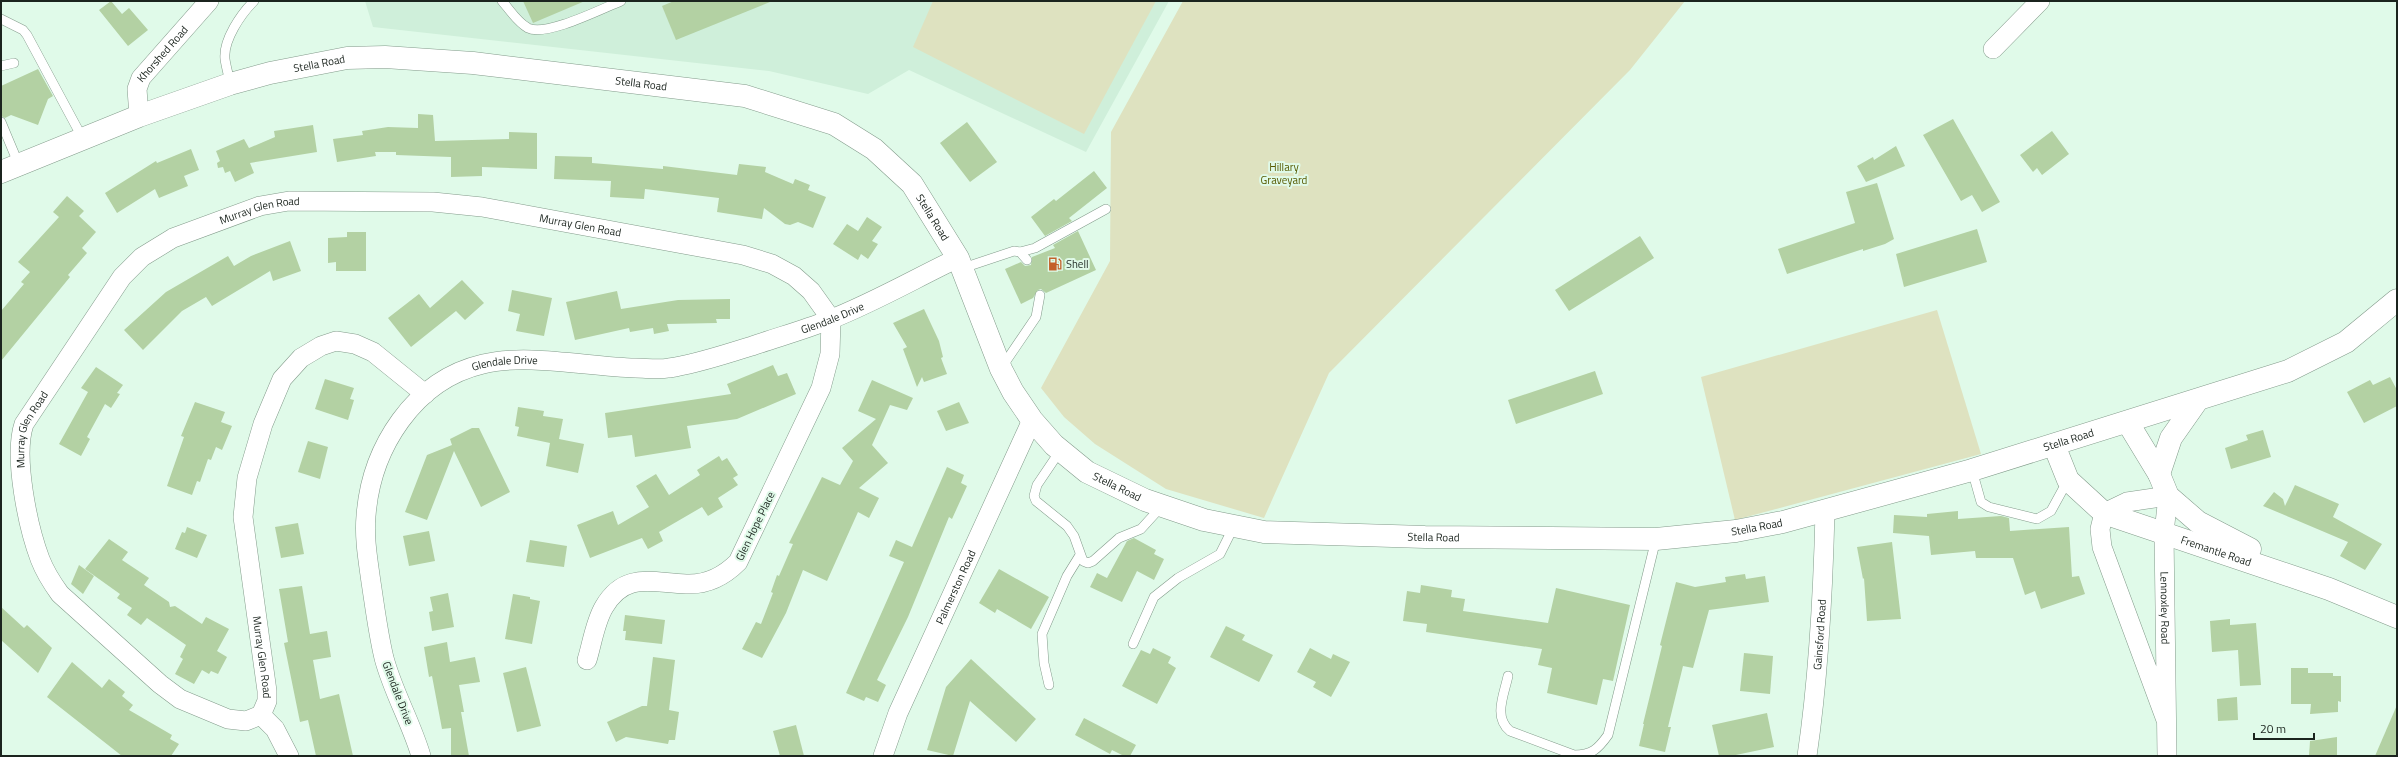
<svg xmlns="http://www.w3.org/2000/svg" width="2398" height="757" font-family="'Titillium Web',sans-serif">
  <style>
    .built { fill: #cfefda }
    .green { fill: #dee2c0 }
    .building { fill: #b3d1a3 }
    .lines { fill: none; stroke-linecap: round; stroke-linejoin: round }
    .service-casing { stroke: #839b8b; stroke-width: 10 }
    .minor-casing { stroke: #839b8b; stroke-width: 20 }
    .tertiary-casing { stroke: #839b8b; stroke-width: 23 }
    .secondary-casing { stroke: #839b8b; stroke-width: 23 }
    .service { stroke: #fff; stroke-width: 9 }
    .minor { stroke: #fff; stroke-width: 19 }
    .tertiary { stroke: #fff; stroke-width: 22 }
    .secondary { stroke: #fff; stroke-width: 22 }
    .labels { text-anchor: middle; stroke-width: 4; stroke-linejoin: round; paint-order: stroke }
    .street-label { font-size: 11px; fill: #1b241e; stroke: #e0fae9 }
    .park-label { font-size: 11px; fill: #565a00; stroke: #e0fae9 }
    .poi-label { font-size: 11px; fill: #1b241e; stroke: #e0fae9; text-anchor: start }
  </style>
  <rect width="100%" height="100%" fill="#e0fae9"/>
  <path class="built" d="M365,1H1169L1086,152L909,70L868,94L769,71L373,27Z"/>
  <g class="green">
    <path d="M933,1H1156L1084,134L913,47Z"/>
    <path d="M1183,1H1685L1630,70L1329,373L1264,518L1166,489L1095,444L1064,417L1041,388L1110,261L1111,132Z"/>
    <path d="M1937,310L1981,454L1735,520L1701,377Z"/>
  </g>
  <g class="building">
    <path d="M111,1L122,14L129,8L148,30L128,46L99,10Z"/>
    <path d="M523,1H585L533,23Z"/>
    <path d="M674,1H770V2L676,40L662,6Z"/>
    <path d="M38,69L53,96L48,99L38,125L11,115L5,118L1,116V86Z"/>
    <path d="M418,114L433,115L435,141L509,139V132L537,133V169L482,167V176L451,177V157L396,155V152H375L376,156L337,162L333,139L363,135L362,131L388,127L418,128Z"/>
    <path d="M1953,119L2000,202L1982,212L1972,195L1961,201L1923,135Z"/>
    <path d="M967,122L997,162L970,182L940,143Z"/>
    <path d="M313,125L317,152L250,163L254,173L235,182L230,171L225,173L223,167L218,168L217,163L220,161L216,151L244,139L249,148L275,137L274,131Z"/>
    <path d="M2052,131L2069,154L2042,175L2037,168L2033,172L2020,155Z"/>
    <path d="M1896,146L1905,166L1866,182L1857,166L1873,157L1874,160Z"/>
    <path d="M191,149L199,170L184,176L188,186L159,198L155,189L117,213L105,193L156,161L157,163Z"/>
    <path d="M555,156L592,157V163L663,169V166L737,175L739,164L766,167L765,172L793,184L795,179L810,185L808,190L826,197L813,228L798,222L790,225L785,224L764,208L762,219L717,212L719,198L645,189L644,199L610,197L611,181L554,179Z"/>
    <path d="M1094,171L1107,188L1069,218L1072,221L1045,236L1031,217L1054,199L1056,201Z"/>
    <path d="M1877,183L1894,239L1885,244L1863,251V249L1787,274L1778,249L1855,223L1846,192Z"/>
    <path d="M67,196L84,211L79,216L96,232L82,248L87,253L68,275L70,277L1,361V311L24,284L21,282L30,272L18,262L59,217L53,212Z"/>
    <path d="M867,217L882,227L872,241L878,244L868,259L861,254L858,260L833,244L847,224L858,231Z"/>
    <path d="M1977,229L1987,262L1904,287L1896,254Z"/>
    <path d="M1078,231L1096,270L1046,293L1041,289L1038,290L1033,298L1021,304L1005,269L1021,262L1025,266L1031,265L1032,257L1055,248L1053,245Z"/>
    <path d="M347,232H366V271H336V262L328,263V238L347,237Z"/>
    <path d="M1640,236L1654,258L1569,311L1555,290Z"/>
    <path d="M290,241L301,271L273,281L270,271L212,306L206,297L182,311L143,350L124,330L166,292L228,256L234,266L251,256Z"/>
    <path d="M462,280L484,303L465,320L456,311L411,347L388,318L419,294L430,308Z"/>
    <path d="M512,290L552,298L544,336L516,331L520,314L508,311Z"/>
    <path d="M617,291L621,309L678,300L730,299V319H716L717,323L667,324L669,331L654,334L653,328L630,332L629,328L575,340L566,302Z"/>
    <path d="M924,309L939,341L943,357L941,358L947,374L924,382L922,377L917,387L903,349L907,347L893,323Z"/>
    <path d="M773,365L778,376L787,373L796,394L737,419L687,426L691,448L635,457L632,435L608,438L605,413L731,394L727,384Z"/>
    <path d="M96,367L123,385L117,393L120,394L111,408L105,404L87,437L90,439L81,456L59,444L88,392L81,388Z"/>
    <path d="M1595,371L1603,394L1516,424L1508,400Z"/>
    <path d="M2390,377L2397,390V406L2364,423L2347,392L2370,380L2373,385Z"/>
    <path d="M325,379L354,388L350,399L354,400L348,420L315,409Z"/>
    <path d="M872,380L913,398L907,410L890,405L872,445L888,463L859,488L879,498L869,518L858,512L827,581L803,570L786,613L762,658L742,649L756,622L761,624L773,593L771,592L777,575L779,576L793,544L789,543L822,477L840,485L853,461L842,448L876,419L858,411Z"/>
    <path d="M195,402L225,412L221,422L232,426L222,450L216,447L211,460L208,459L200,482L197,481L192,495L167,486L184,437L181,436Z"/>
    <path d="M959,402L969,423L946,431L937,411Z"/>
    <path d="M518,407L544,411L543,416L563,419L559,439L584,444L578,473L546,466L550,443L517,436L519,427L515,426Z"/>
    <path d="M472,428H479L510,492L481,507L454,451L427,520L405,512L427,455L452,445L450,439Z"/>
    <path d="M2263,430L2271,457L2231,469L2225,448L2248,440L2246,435Z"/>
    <path d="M308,441L328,447L320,479L298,472Z"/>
    <path d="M719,456L722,461L727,458L738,475L733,478L738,485L718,498L723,507L708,516L702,507L659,532L663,541L648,549L642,538L590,558L577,525L613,511L618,525L649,507L636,486L656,474L669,495L700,475L697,470Z"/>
    <path d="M947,467L964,475L961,483L967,486L952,519L949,517L908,617L877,680L886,685L878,702L866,697L864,701L846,693L904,562L889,556L896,540L912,547Z"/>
    <path d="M2295,485L2339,504L2333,517L2382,544L2365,570L2340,556L2348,542L2263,506L2274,492L2283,499L2285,506Z"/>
    <path d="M1958,511V519L2001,516L2009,518L2010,531L2069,527L2072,577L2079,576L2085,594L2041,609L2035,591L2025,595L2013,558H1976L1975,551L1931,555L1929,536L1893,533L1894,515L1927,517V514Z"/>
    <path d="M298,523L304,554L281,558L275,527Z"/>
    <path d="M187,527L207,535L197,558L175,549L182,532L185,533Z"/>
    <path d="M429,531L435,561L409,566L403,536Z"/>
    <path d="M1134,538L1156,550L1154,554L1164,559L1154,580L1137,571L1122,602L1090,587L1097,573L1107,578L1127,541Z"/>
    <path d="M109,539L128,552L122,560L149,578L144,585L169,602L170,607L175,606L202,624L206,617L229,629L217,651L227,657L218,674L211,671L209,674L202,670L194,684L175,674L183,659L180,657L186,645L147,618L141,625L127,615L132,608L117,598L120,594L85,569Z"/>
    <path d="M530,540L567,546L564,567L526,562Z"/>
    <path d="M1892,542L1901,619L1867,621L1864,578L1863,579L1857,547Z"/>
    <path d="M79,565L94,576L83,594L71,584Z"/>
    <path d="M999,569L1049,597L1031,629L997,609L995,613L979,603Z"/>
    <path d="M1745,574L1746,579L1765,576L1769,602L1709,610L1693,668L1683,666L1668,727H1671L1665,752L1639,746L1644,724H1643L1662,646L1660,645L1676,582L1695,587L1726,582L1725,577Z"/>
    <path d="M1421,585L1452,590L1451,597L1465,599L1463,611L1548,623L1556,588L1630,605L1613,681L1603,679L1597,705L1547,693L1552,668L1538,665L1542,649L1426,632L1427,624L1403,621L1407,591L1420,593Z"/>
    <path d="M302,586L310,634L327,631L331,657L313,660L320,699L339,694L353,756H316L308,720L300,722L284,643L288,642L279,589Z"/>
    <path d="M448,593L454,627L432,631L429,612L433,611L430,597Z"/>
    <path d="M513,594L530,597V599L540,601L532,644L505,639Z"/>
    <path d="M1,607L24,628L27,625L52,648L38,673L1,640Z"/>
    <path d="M625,615L665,620L662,644L625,640L626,631H623Z"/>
    <path d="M2230,619V625L2256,623L2261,685L2240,686L2238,650L2212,652L2210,621Z"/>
    <path d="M1226,626L1245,635L1242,640L1273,655L1259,682L1210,657Z"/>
    <path d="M447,642L450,662L475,657L480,682L459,685L464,712H461L469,756H451V728L442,729L432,676L429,677L424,647Z"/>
    <path d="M1153,648L1171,657L1168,663L1176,668L1157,704L1122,686L1141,650L1150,654Z"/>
    <path d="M1310,648L1331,659L1333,654L1350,662L1331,697L1313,687L1316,682L1297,672Z"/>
    <path d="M1744,653L1773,656L1770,694L1740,691Z"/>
    <path d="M653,657L675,660L669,710L679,712L675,740H669L668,744L626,737L616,742L607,722L642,706H647Z"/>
    <path d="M971,659L1036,719L1016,742L970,701L953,756L927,750L946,687Z"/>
    <path d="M72,662L102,688L109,679L125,692L122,696L133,705L129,710L172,735L170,739L179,744L171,756H122L47,697Z"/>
    <path d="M526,667L541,726L517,732L503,673Z"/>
    <path d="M2291,668H2308V673H2333V676H2341V702L2338,701V712L2310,714L2311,704H2291Z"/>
    <path d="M2237,697L2238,720L2218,721L2217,699Z"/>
    <path d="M2397,705V756H2375Z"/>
    <path d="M1767,713L1774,747L1731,756H1719L1712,725Z"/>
    <path d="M1084,718L1136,745L1130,756H1124L1112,750L1110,754L1075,735Z"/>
    <path d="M796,725L804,756H780L773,731Z"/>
    <path d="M2337,737V756H2309L2310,741Z"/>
  </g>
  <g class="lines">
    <g class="service-casing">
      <g id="service">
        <path d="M502,1C510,10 517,22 528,28C546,37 601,9 621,1"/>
        <path d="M1,19L23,30L27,35L83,139"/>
        <path d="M1,66L14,63"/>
        <path d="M230,84C229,76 226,67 225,59C223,40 241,14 254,1"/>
        <path d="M1,122L19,165"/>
        <path d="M1020,252L1035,248L1106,209"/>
        <path d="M963,268L1014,251L1020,252L1027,260"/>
        <path d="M1002,367L1036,317L1040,295"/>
        <path d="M1060,451L1037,485L1034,496L1036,501L1067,526L1074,536L1083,561L1088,563L1093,561L1119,538L1141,529L1161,507"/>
        <path d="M1972,470L1981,502L1989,507L2037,519L2051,511L2068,480"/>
        <path d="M1133,644L1154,597L1178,578L1220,554L1234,526"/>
        <path d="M1508,676C1504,695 1493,717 1510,731L1574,755C1592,755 1598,749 1608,735L1656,539"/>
        <path d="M1049,685L1044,663L1042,634L1067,576L1080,555"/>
      </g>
    </g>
    <g class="minor-casing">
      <g id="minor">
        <path d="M1993,49L2040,1"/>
        <path id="s1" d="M139,116L137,89L141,78L209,1"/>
        <path id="s2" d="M425,394L373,352L355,344L336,341L321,346L301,358L282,379L263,424L247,478L243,517L267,691V701L261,715L246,721L228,719L180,699L160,684L60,594C52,583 45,572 40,559C28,527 13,457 24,424L122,277L142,257L173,238L260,206L289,201L433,202L482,207L743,255L772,264L794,276L811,291L831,319L830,354L821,388L738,562C724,576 706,585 686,584C652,583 625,571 604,607C595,622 592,644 587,660"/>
        <path d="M261,715L275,729L289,756"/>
        <path id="s3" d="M2166,720L2102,547L2100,529L2104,513L2127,502L2168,496L2164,533L2167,756"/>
        <path id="s4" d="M421,756C411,722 393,692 384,658C378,633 375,608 371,582C368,560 364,538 366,516C371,448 414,380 483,364C527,353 589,367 635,368C646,368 658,370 669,368C697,364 725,354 752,346C778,337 804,330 829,320C873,303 916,278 958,258"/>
        <path id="s5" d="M883,756L898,713L1032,420"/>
        <path id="s6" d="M1807,756C1819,675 1823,594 1825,512"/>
      </g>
    </g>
    <g class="tertiary-casing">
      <g id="tertiary">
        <path d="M2128,423L2159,474L2168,496L2198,522L2250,549"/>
        <path id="s7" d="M2054,445L2068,480L2104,513L2329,589L2397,617"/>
      </g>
    </g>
    <g class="secondary-casing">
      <g id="secondary">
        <path id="s8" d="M1,172L139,116L230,84L270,73L347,58L385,57L473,63L745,96L834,124L874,149L912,184L958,258L1001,369L1013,392L1032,420L1054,445L1087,472L1145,500L1204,520L1264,532L1425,537L1656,539L1736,531L1783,522L1972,470L2288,371L2346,342L2397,300"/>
        <path d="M2159,474L2171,438L2197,401"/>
      </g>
    </g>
    <use href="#service" class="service"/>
    <use href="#minor" class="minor"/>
    <use href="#tertiary" class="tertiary"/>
    <use href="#secondary" class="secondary"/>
  </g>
  <defs>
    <g id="fuel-bare" transform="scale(1.08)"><path d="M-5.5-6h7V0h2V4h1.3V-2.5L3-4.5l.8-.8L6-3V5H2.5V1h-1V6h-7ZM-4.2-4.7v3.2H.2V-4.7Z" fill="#c36028" stroke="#e0fae9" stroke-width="2.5" paint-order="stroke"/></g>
  </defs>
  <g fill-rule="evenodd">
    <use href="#fuel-bare" x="1055" y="264"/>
  </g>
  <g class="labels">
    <g class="street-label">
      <text dy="4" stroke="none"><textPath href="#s1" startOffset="71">Khorshed Road</textPath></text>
      <text dy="4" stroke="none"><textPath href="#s8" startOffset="337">Stella Road</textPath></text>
      <text dy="4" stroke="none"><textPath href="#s8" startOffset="661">Stella Road</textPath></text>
      <text dy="4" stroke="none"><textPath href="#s2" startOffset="1275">Murray Glen Road</textPath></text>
      <text dy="4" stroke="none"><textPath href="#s8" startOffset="997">Stella Road</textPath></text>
      <text dy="4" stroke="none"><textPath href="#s2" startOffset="1599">Murray Glen Road</textPath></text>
      <text dy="4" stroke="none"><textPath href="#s4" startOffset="811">Glendale Drive</textPath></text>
      <text dy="4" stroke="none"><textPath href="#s4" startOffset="475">Glendale Drive</textPath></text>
      <text dy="4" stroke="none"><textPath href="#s2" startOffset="939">Murray Glen Road</textPath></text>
      <text dy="4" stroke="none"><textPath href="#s8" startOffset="2305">Stella Road</textPath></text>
      <text dy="4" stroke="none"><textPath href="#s8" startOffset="1333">Stella Road</textPath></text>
      <text transform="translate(755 526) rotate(-64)" y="4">Glen Hope Place</text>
      <text dy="4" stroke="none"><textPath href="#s8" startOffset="1981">Stella Road</textPath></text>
      <text dy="4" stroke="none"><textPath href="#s8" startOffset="1657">Stella Road</textPath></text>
      <text dy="4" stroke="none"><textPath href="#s7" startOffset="205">Fremantle Road</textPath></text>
      <text dy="4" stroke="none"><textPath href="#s5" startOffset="184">Palmerston Road</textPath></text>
      <text dy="4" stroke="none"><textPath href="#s3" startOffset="398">Lennoxley Road</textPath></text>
      <text dy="4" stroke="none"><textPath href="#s6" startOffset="122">Gainsford Road</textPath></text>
      <text dy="4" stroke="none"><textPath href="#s2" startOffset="459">Murray Glen Road</textPath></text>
      <text transform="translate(398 693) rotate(69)" y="4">Glendale Drive</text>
    </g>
    <g class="park-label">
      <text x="1284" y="171">Hillary<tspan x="1284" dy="13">Graveyard</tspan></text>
    </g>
    <g class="poi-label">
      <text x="1066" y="268">Shell</text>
    </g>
  </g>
  <rect width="2398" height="757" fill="none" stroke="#1b241e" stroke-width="4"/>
  <path d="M2254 733v6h60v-6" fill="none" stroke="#1b241e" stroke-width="2"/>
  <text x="2260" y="733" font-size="12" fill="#1b241e" stroke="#e0fae9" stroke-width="3" paint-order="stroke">20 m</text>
</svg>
